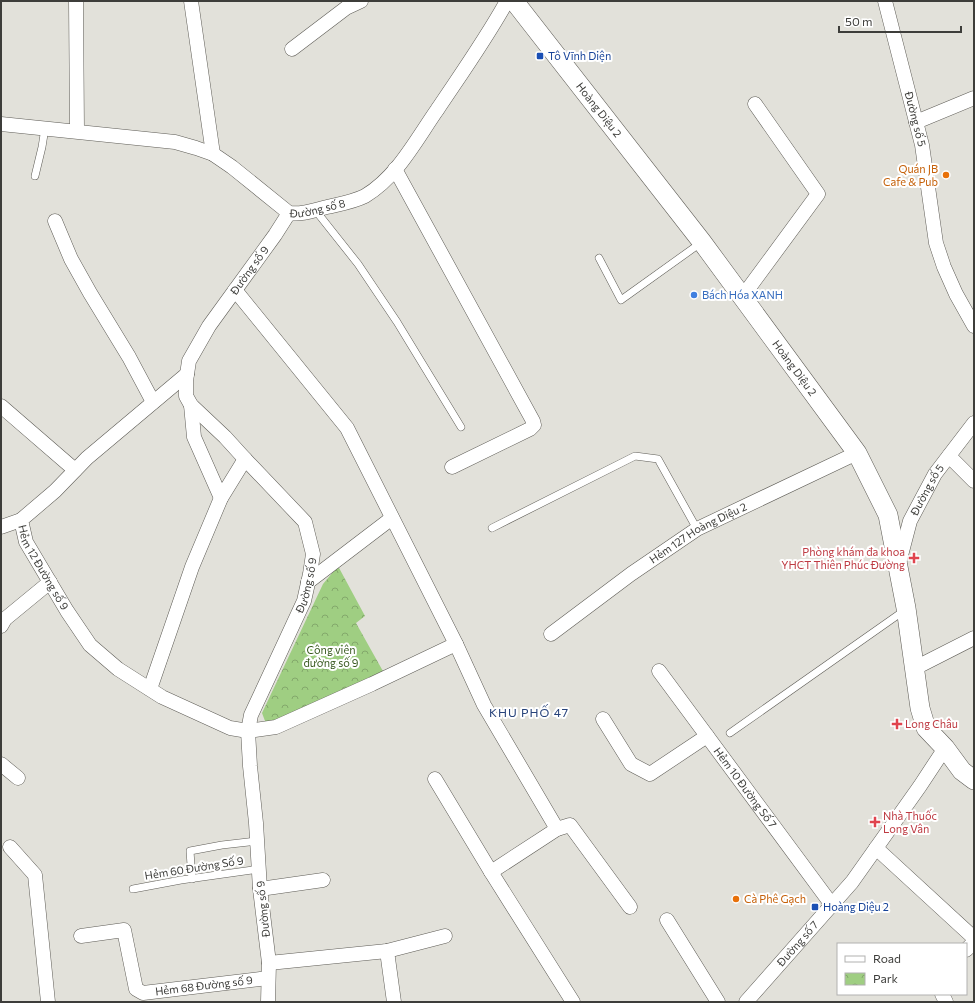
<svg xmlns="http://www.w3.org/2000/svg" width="975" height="1003" font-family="Commissioner,sans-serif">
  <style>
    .park { fill: url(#park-crowns) }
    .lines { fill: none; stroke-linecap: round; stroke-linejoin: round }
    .lane-casing { stroke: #5e5c56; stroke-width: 8 }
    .street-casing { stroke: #5e5c56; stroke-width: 15 }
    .secondary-casing { stroke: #5e5c56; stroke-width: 20 }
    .lane { stroke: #fff; stroke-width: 7 }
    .street { stroke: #fff; stroke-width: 14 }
    .secondary { stroke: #fff; stroke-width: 19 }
    .transit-dot { fill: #1a4fb4; stroke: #fff; stroke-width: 1.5 }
    .food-dot { fill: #e8710a; stroke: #fff; stroke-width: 1.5 }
    .shop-dot { fill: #3f7fe0; stroke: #fff; stroke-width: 1.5 }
    .health-dot { fill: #e0444e; stroke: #fff; stroke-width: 1.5 }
    .labels { text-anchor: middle; stroke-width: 4; stroke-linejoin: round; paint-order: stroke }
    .transit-label { font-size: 11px; fill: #164399; stroke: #fff; text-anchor: start }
    .street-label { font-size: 11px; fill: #3d3d3a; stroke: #fff }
    .food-label { font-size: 11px; fill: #c56008; stroke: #fff; text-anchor: end }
    .shop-label { font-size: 11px; fill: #366cbe; stroke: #fff; text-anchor: start }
    .health-label { font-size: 11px; fill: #be3a42; stroke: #fff; text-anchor: start }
    .park-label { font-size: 11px; fill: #395a20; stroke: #fff }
    .neighbourhood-label { font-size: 12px; letter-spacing: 1px; fill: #26427a; stroke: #fff }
  </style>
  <defs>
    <pattern id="park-crowns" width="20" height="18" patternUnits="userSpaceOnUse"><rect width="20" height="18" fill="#9fce82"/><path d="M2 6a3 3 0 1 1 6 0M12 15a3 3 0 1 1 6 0" fill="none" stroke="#83a86b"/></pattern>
  </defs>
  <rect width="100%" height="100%" fill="#e2e1da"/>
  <path class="park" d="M338,566L365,616L356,623L384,673L276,723L265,721L262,713L323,584Z"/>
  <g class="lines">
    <g class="lane-casing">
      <g id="lane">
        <path d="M35,176L42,147L45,128"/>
        <path d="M316,211L358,264L397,322L461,427"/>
        <path d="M599,258L621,300L702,242"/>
        <path d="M492,528L635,456L658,459L697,529"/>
        <path d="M730,733L905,610"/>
        <path d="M192,879L190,851L222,845L257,841"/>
        <path d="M133,889L181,880L259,869"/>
      </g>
    </g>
    <g class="street-casing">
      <g id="street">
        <path d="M76,1L77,131"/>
        <path d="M191,1L213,154"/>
        <path id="s1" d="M885,1L922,145L936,243L944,267L956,294L974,326"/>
        <path d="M292,49L346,8L361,1"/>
        <path d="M916,122L974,98"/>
        <path id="s2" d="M1,124L175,142L196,148L213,154L232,167L289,213C303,215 314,210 327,207C340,204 353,202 365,196C397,177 416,140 437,110C461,74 486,39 507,1"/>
        <path d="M395,169L533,421L534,425L530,429L452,467"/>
        <path d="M55,221L71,259L90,293L129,357L153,402"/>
        <path d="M235,290L347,428L456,644L484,705L557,829"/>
        <path d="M743,296L818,194L755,104"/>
        <path id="s3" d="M187,374L87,458L55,491L21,520L26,542L67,611L90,645L118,669L162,697L230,728L248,731L276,727L372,684L456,644"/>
        <path d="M191,405L194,437L221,498"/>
        <path d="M1,406L75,470"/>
        <path d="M949,456L974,481"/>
        <path d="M1,527L21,520"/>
        <path id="s4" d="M899,563L910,521L935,474L974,423"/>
        <path d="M308,582L392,518"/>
        <path d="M1,626L5,619L50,582"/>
        <path id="s5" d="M551,634L631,574L697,529L857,453"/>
        <path d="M915,668L974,638"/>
        <path id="s6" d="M659,671L832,905"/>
        <path d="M150,689L192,567L221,498L245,459"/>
        <path d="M603,719L631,764L650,774L707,736"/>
        <path d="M1,764L18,778"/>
        <path d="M435,779L491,872L573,1002"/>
        <path d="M10,847L35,875L48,1002"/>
        <path d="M876,848L974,938"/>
        <path d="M491,872L557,829L570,825L630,907"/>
        <path d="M260,889L323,880"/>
        <path d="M667,920L718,1002"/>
        <path id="s7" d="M81,936L124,930L136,989L143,993L268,978"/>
        <path d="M966,950L974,942"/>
        <path d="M387,951L394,1002"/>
        <path d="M269,963L387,951L445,936"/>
        <path d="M942,994L946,1002"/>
        <path id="s8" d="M268,1002L269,963L260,889L256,823L250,766L248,731L251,715L304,601L310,574L313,554L305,522L245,459L225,437L191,405L186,396V381L189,361L209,326L275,235L289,213"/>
        <path id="s9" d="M746,1002L852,882L920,786L945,748"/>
      </g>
    </g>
    <g class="secondary-casing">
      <g id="secondary">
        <path id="s10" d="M514,1L702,242L857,453L888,515L906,608L920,708L926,728L945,748L962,771L974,780"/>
      </g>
    </g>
    <use href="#lane" class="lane"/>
    <use href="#street" class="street"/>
    <use href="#secondary" class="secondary"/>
  </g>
  <g class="transit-dot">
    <rect x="536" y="52" width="8" height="8" rx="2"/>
    <rect x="811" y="903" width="8" height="8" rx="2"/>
  </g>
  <g class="food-dot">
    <circle cx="946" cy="175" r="4"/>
    <circle cx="736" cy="899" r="4"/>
  </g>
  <circle class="shop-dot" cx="694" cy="295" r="4"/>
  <g class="health-dot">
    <path d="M912 552h4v4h4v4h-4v4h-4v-4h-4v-4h4z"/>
    <path d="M895 718h4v4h4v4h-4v4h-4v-4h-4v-4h4z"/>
    <path d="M873 816h4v4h4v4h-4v4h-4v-4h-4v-4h4z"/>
  </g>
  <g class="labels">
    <g class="transit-label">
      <text x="548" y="60">Tô Vĩnh Diện</text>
      <text x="823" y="911">Hoàng Diệu 2</text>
    </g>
    <g class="street-label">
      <text dy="4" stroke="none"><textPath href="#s10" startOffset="138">Hoàng Diệu 2</textPath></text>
      <text dy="4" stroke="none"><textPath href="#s1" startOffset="122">Đường số 5</textPath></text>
      <text dy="4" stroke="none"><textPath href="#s2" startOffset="340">Đường số 8</textPath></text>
      <text dy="4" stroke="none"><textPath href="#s8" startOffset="813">Đường số 9</textPath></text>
      <text dy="4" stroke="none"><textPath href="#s10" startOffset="462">Hoàng Diệu 2</textPath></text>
      <text dy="4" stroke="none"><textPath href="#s4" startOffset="79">Đường số 5</textPath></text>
      <text dy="4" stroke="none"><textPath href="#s5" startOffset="179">Hẻm 127 Hoàng Diệu 2</textPath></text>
      <text dy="4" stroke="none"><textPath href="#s3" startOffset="274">Hẻm 12 Đường số 9</textPath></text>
      <text dy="4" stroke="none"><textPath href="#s8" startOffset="430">Đường số 9</textPath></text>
      <text dy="4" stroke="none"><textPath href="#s6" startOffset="145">Hẻm 10 Đường Số 7</textPath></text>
      <text transform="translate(194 868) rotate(-9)" y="4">Hẻm 60 Đường Số 9</text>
      <text transform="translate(263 909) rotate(-96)" y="4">Đường số 9</text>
      <text dy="4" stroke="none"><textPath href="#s9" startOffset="78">Đường số 7</textPath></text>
      <text dy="4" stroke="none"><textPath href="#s7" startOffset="173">Hẻm 68 Đường số 9</textPath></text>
    </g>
    <g class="food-label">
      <text x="938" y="173">Quán JB<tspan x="938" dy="13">Cafe &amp; Pub</tspan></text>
      <text x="744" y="903" text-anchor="start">Cà Phê Gạch</text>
    </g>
    <g class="shop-label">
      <text x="702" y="299">Bách Hóa XANH</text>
    </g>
    <g class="health-label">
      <text x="905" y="556" text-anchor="end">Phòng khám đa khoa<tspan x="905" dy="13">YHCT Thiên Phúc Đường</tspan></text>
      <text x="905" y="728">Long Châu</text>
      <text x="883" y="820">Nhà Thuốc<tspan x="883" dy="13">Long Vân</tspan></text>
    </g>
    <g class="park-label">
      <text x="331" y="654">Công viên<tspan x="331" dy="13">đường số 9</tspan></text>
    </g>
    <g class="neighbourhood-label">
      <text x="529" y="717">KHU PHỐ 47</text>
    </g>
  </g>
  <rect width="975" height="1003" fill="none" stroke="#3d3d3a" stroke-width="4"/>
  <rect x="837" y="943" width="130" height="52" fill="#ffffff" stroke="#b1b1b0"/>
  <rect x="845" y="956" width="20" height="6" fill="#ffffff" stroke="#b1b1b0"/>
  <text x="873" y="963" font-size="12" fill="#3d3d3a">Road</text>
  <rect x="845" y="973" width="20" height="12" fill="url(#park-crowns)" stroke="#b1b1b0"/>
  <text x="873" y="983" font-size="12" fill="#3d3d3a">Park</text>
  <path d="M839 26v6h122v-6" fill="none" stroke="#3d3d3a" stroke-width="2"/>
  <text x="845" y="26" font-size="12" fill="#3d3d3a" stroke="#ffffff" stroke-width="3" paint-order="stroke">50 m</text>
</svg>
